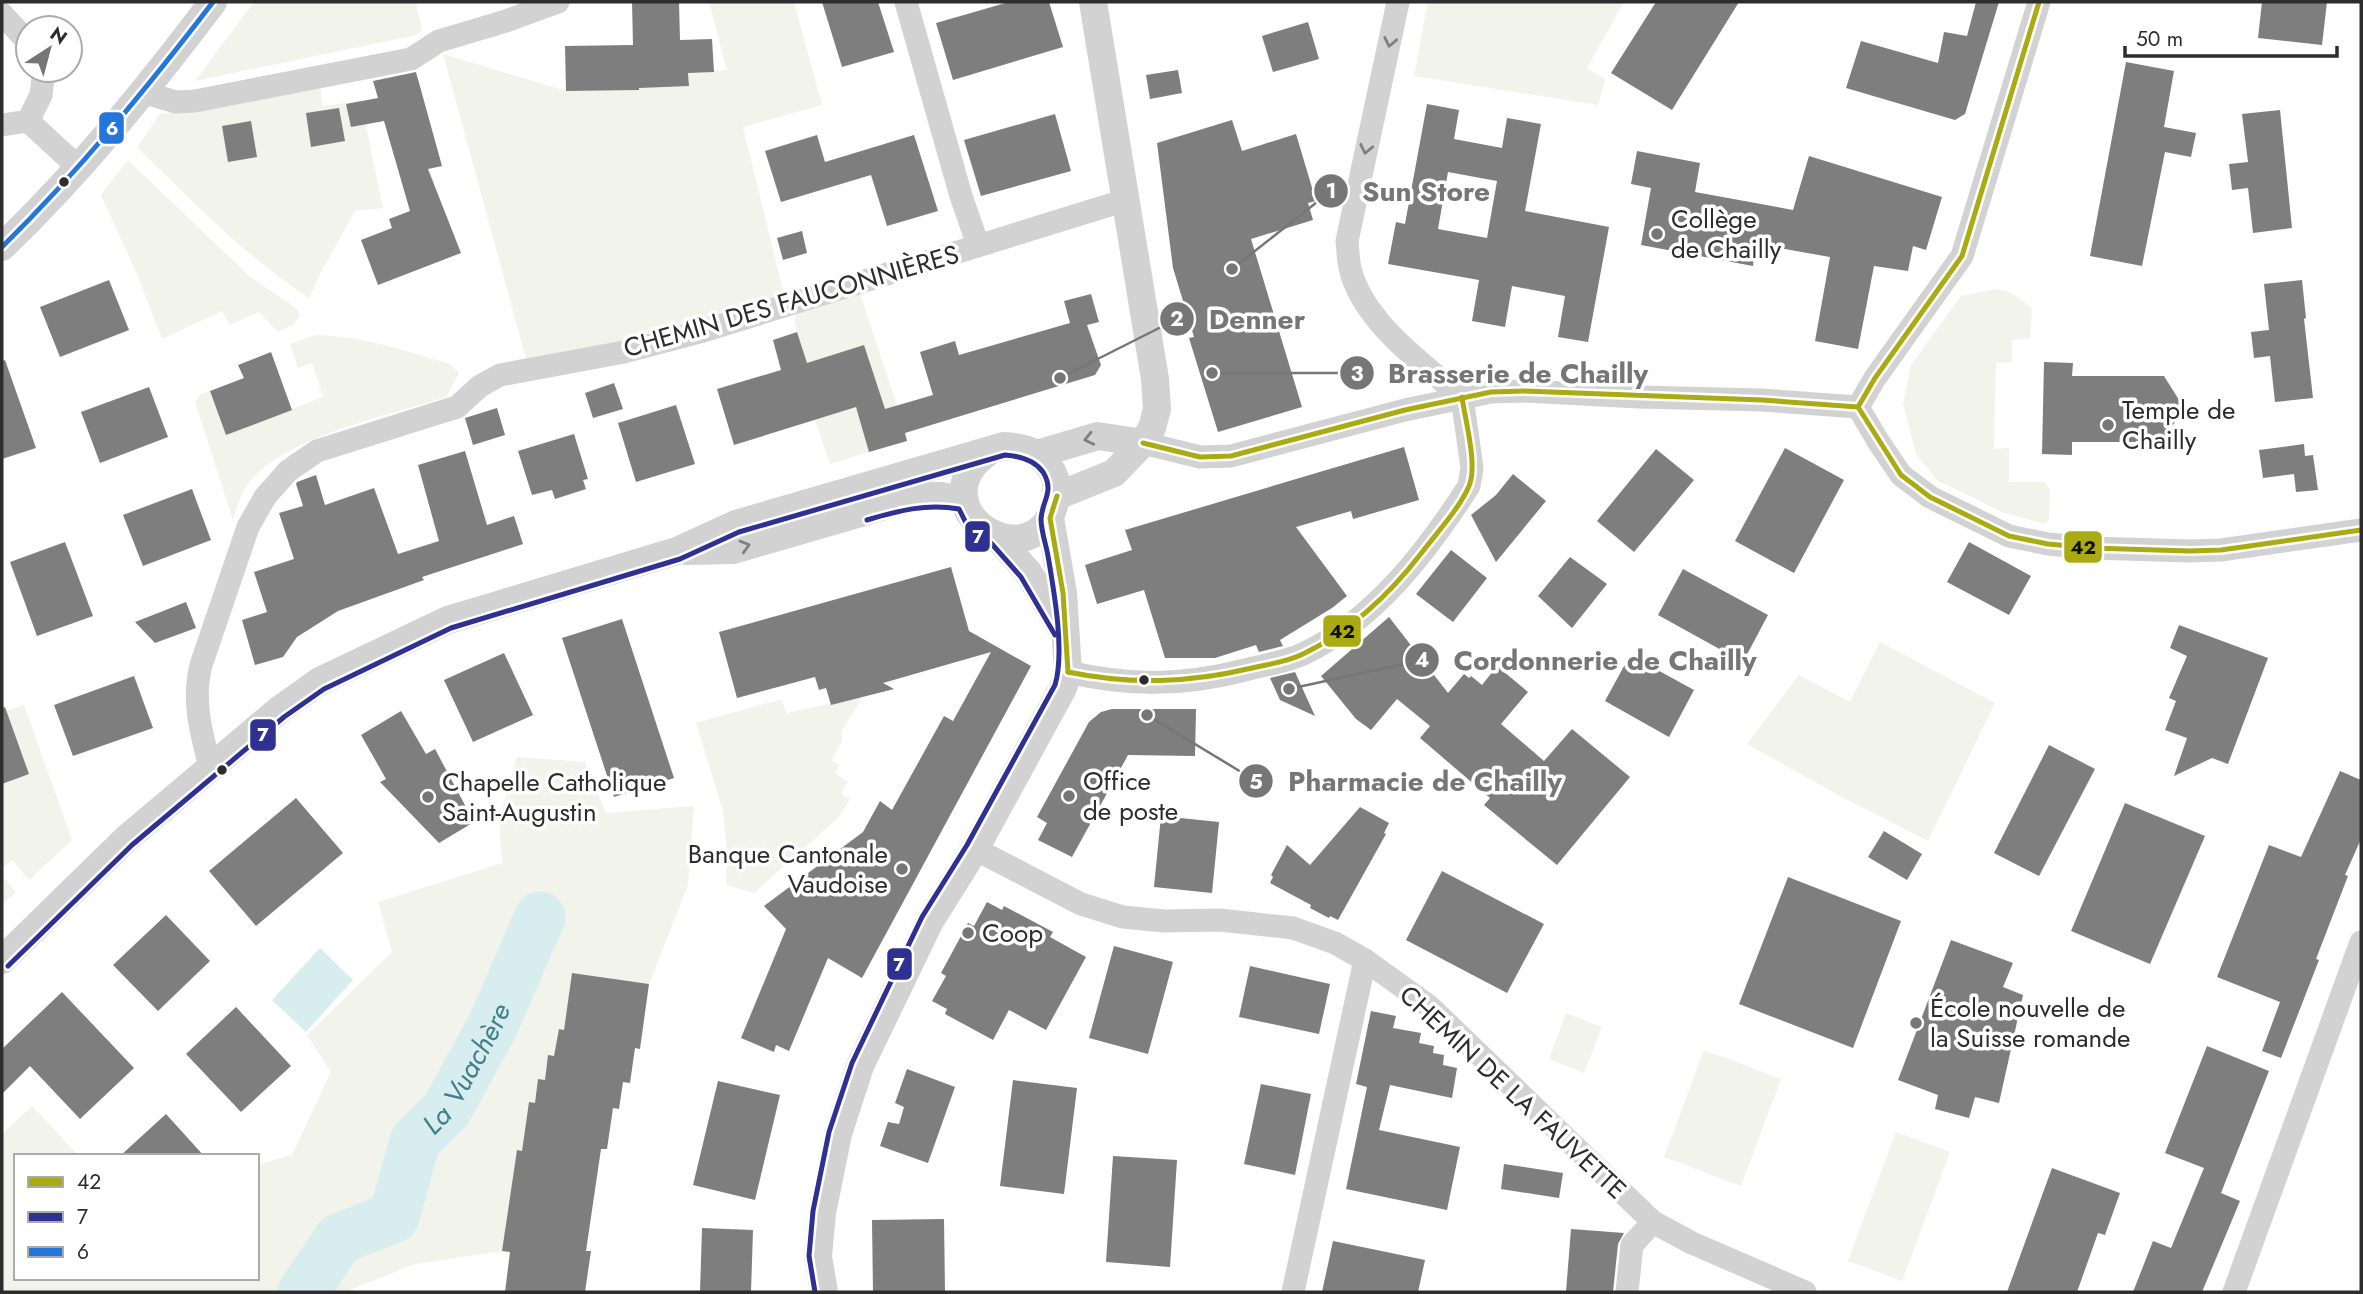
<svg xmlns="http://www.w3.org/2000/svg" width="2363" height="1294" font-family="Jost,sans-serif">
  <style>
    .green { fill: #f2f3eb }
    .water { fill: #d8edf0 }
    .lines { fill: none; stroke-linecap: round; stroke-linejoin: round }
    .river { stroke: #d8edf0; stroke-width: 51 }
    .building { fill: #7e7e7e; fill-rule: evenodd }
    .minor { stroke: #d2d2d2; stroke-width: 23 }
    .tertiary { stroke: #d2d2d2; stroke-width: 28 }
    .bus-1-casing { stroke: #fff; stroke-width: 10 }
    .bus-2-casing { stroke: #fff; stroke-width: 10 }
    .bus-3-casing { stroke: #fff; stroke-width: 10 }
    .bus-1 { stroke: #aaab13; stroke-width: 5 }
    .bus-2 { stroke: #2e3192; stroke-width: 5 }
    .bus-3 { stroke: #2475dc; stroke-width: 5 }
    .oneway { stroke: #808080 }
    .bus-dot { fill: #2d2d2d; stroke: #fff; stroke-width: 2.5 }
    .poi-dot { fill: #767676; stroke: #fff; stroke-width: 2.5 }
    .labels { text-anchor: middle; stroke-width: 7; stroke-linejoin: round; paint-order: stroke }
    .poi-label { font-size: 26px; fill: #2d2d2d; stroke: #fff; text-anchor: start }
    .street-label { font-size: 26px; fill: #2d2d2d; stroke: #fff }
    .water-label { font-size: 28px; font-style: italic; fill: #3f808a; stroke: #fff }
    .leader { fill: none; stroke: #767676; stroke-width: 2.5 }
    .callout-dot { fill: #767676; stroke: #fff; stroke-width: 2.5 }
    .mark-label { font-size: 21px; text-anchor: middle; font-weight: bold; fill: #fff }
    .callout-label { font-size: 28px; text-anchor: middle; font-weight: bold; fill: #767676; stroke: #fff; stroke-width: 7; stroke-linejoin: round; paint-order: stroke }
    .line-badge { stroke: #fff; stroke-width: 2.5 }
    .badge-label { font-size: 19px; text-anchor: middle; font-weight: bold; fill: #fff }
    .pale-badge-label { font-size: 19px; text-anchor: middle; font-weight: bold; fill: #111 }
  </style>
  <rect width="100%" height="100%" fill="#fff"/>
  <g class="green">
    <path d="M254,2H416L422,29L418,34L412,36L195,81Z"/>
    <path d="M709,2H794L822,105L743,127L785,299L660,337L526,359L443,54L566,91L639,90V81L689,85L688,73L727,70Z"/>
    <path d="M1428,2H1624L1587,68L1605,79L1598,105L1414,76Z"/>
    <path d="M320,87L323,106L361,101L383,208L355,211L322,270L309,298C245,256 192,201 137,147L160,114Z"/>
    <path d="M128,160L248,275L296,308L300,315L294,324L278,332L259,312L230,325L222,311L162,339L137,274L101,195Z"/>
    <path d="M1997,289L2010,292L2032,308L2030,339L2012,340V362L1996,363L1994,449L2009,448V482H2045L2050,490L2049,520L2045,524L2004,513L1937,480L1916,454L1903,404L1911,365L1961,296Z"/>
    <path d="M860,293L897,406L866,442L869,452L830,464L808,400L804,356L794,320L797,313Z"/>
    <path d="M316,335C363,336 406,351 450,364L459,373L446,397C391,415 274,438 244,490C239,499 236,510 233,520L195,402L201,394L210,391L227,434L323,397L312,363L298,368L290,344Z"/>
    <path d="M1880,642L1995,703L1928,841L1838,795L1747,744L1799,675L1850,702Z"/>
    <path d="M862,697L842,731V742L831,760L839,765L835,773L848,782L841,794L850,799L840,816L754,893L726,885L727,856L723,811L696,723L782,699L786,713Z"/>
    <path d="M24,705L72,840L29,880L12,860L2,869V712Z"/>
    <path d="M517,757L585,762L606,813L694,806L688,885L649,984L573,973L564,1030H559L554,1056L548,1055L545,1080L538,1079L535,1103H529L522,1151H517L502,1251L415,1264L345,1292H2V1134L32,1106L79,1156H16V1278H257V1165L292,1155L331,1072L307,1035L392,952L378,902L502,863L499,819Z"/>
    <path d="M2,876L16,892L2,905Z"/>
    <path d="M1566,1013L1602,1027L1584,1073L1549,1059Z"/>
    <path d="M1704,1050L1781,1079L1741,1186L1664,1157Z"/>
    <path d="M1896,1132L1950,1152L1902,1281L1848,1261Z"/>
  </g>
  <g class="water">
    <path d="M320,948L353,980L306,1032L272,1000Z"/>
    <path d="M507,950L524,954L533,974L532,1000L519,1021L508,1027L493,1025C479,990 488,979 507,950Z"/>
  </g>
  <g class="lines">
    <path class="river" id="s1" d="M303,1292L339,1239L394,1217L415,1141L447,1109L493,1025L540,917"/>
  </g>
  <g class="building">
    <path d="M632,2H679L680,40L712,39L714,72L688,73L689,86L639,88V90L566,91L565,46L633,45Z"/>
    <path d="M822,2H878L894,52L842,67Z"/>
    <path d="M1009,2H1049L1063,47L953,80L936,23Z"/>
    <path d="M1656,2H1739L1672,110L1611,73Z"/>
    <path d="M1976,2H1999L1965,114L1955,120L1846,88L1861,41L1938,63L1944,32L1967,36Z"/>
    <path d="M2262,2H2327L2322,45L2258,38Z"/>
    <path d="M1308,22L1319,59L1273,72L1262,36Z"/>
    <path d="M2126,62L2174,71L2164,127L2196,133L2191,157L2165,152L2142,266L2090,256Z"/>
    <path d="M1178,70L1182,93L1150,99L1146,75Z"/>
    <path d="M416,72L442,166L428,169L461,253L378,285L361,240L392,228L389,219L410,211L384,121L351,127L346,104L378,98L373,81Z"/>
    <path d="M1427,104L1459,110L1454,139L1502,148L1507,118L1541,124L1525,211L1609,227L1588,342L1558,337L1565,296L1512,286L1505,327L1472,321L1479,280L1388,264L1396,222L1405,224ZM1448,172L1497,181L1487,238L1438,229Z"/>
    <path d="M339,108L345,141L311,147L306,113Z"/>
    <path d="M2280,110L2292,228L2253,233L2248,188L2232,190L2229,164L2248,162L2242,114Z"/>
    <path d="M1055,114L1071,171L981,196L964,140Z"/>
    <path d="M1232,120L1242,151L1296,134L1316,201L1308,203L1313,220L1251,239L1302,407L1218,432L1189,338L1194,337L1173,268L1157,143Z"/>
    <path d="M251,121L257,157L228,162L222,126Z"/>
    <path d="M817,135L825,162L914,135L938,211L887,226L871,175L781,202L765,151Z"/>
    <path d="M1637,151L1700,163L1695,192L1793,210L1809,156L1942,197L1926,250L1913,246L1908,271L1874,266L1858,349L1815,341L1830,257L1756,244L1753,266L1641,245L1651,188L1631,184Z"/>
    <path d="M802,231L807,253L783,260L777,238Z"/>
    <path d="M109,280L129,330L60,357L40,307Z"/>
    <path d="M2302,280L2306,318L2304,319L2313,398L2275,402L2270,356L2254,358L2251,332L2269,330L2264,284Z"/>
    <path d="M1091,294L1099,322L1087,325L1101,365L1095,375L905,433L907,441L869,452L856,407L734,445L717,389L781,370L773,340L797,332L807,363L864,345L885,409L933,395L920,352L955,341L959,355L1070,323L1064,301Z"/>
    <path d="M271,352L292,410L226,435L210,391L244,378L238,365Z"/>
    <path d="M5,360L36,448L2,459V361Z"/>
    <path d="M2044,362L2073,363L2072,376H2164L2184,408L2162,442H2072V455L2042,454Z"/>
    <path d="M614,383L623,409L593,418L585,393Z"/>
    <path d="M149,387L168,437L100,463L81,412Z"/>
    <path d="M676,405L695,464L636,482L618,423Z"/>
    <path d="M497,408L505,435L473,445L465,418Z"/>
    <path d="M574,434L588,479L583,480L586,489L555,499L552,490L532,495L518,451Z"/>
    <path d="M2304,444L2305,456L2313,455L2318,490L2296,492L2294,474L2263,478L2259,450Z"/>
    <path d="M1404,447L1419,500L1353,519L1351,511L1296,527L1347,596L1332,608L1280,640L1283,646L1259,652L1256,645L1215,658H1165L1144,590L1097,604L1085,565L1132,550L1125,530Z"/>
    <path d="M1785,448L1844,480L1794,573L1735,541Z"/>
    <path d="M1656,449L1694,480L1634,552L1597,521Z"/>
    <path d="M465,451L487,525L514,516L523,544L422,577L424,580L338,611L297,637L283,657L255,665L242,620L267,612L254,572L294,559L279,513L303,506L296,484L297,482L316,475L325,505L374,488L398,554L439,541L418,465Z"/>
    <path d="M1513,474L1546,501L1496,562L1471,515L1496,495Z"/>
    <path d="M192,489L211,540L143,566L123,515Z"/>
    <path d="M65,542L93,616L37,636L10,562Z"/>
    <path d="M1969,542L2031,576L2009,615L1947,582Z"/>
    <path d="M1451,550L1487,578L1453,622L1416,594Z"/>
    <path d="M1570,557L1607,584L1572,628L1538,596Z"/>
    <path d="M951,567L969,631L1031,666L862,978L828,958L789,1051L776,1045L774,1052L741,1038L786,929L764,906L863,832L880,801L892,810L944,716L953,721L991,652L883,683L894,689L831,705L826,688L819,690L815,677L737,698L719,632Z"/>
    <path d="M1683,569L1768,615L1743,662L1658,615Z"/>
    <path d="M186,602L196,628L155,643L135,622Z"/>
    <path d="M1389,617L1448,693L1464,674L1469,678L1471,676L1482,685L1497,666L1528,692L1501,724L1544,761L1572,729L1630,777L1557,865L1484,805L1490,798L1420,738L1430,726L1397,699L1371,730L1356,719L1321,676Z"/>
    <path d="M622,619L674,778L614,797L562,638Z"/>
    <path d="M2179,625L2268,658L2228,764L2212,758L2174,776L2187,738L2165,730L2176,701L2169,698L2187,656L2170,648Z"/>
    <path d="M504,653L533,715L473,742L444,680Z"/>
    <path d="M1630,655L1694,690L1669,737L1605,701Z"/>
    <path d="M1295,672L1315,716L1280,700L1270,678Z"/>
    <path d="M134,676L153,728L73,756L54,705Z"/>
    <path d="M5,707L29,774L2,784V708Z"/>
    <path d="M1112,709H1196L1195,756L1128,755L1072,857L1038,840L1047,823L1037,817L1089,722L1101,712Z"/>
    <path d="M401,711L426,754L435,749L474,822L439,843L380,782L386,779L361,735Z"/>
    <path d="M2049,745L2095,769L2039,876L1994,853Z"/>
    <path d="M2340,771L2361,780V839L2345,875L2348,876L2316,959L2319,960L2281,1058L2262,1051L2280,1002L2217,977L2269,845L2301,857Z"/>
    <path d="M296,798L343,853L256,926L209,871Z"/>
    <path d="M2125,803L2205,836L2150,964L2071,931Z"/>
    <path d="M1360,807L1389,823L1384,833L1386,834L1338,920L1330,916L1329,918L1310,908L1311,905L1270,883L1273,877L1271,875L1287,845L1310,865Z"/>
    <path d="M1161,816L1219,822L1212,893L1154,887Z"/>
    <path d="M1884,831L1922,854L1907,880L1868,857Z"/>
    <path d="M1442,871L1544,924L1507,993L1406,940Z"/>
    <path d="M1788,877L1901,921L1853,1048L1739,1004Z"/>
    <path d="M987,902L1002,910L1004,906L1053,932L1050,937L1086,957L1046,1030L1009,1010L993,1040L945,1014L947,1009L932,1001L946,976L941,973L968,923L974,926Z"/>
    <path d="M166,915L210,961L158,1011L113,965Z"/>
    <path d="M1951,940L2013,963L2003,987L2023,995L1999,1103L1975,1097L1969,1118L1935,1109L1938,1095L1898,1080Z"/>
    <path d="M1114,946L1173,962L1148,1054L1089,1038Z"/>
    <path d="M1250,966L1330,984L1319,1034L1239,1017Z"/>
    <path d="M572,973L649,984L640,1049L635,1048L630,1083L623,1082L619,1109L613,1108L607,1149H601L586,1251H591L585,1292H505L510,1252L502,1251L517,1150L522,1151L529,1102L535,1103L538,1079L545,1080L548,1055L554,1056L559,1029L564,1030Z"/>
    <path d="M62,992L134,1068L80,1119L30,1066L2,1094V1049Z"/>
    <path d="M236,1007L291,1066L241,1112L186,1054Z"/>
    <path d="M1371,1011L1396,1016L1393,1028L1421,1033L1419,1043L1434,1046L1433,1053L1444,1055L1443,1065L1457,1068L1452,1098L1390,1085L1379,1130L1460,1147L1447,1210L1346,1189L1367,1087L1356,1084Z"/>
    <path d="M2207,1046L2269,1071L2221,1193L2240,1201L2202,1292H2133L2153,1241L2171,1248L2204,1168L2165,1153Z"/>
    <path d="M907,1069L955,1087L928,1163L880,1146L888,1122L899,1124L904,1107L895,1103Z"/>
    <path d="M1013,1080L1077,1088L1064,1194L1000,1186Z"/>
    <path d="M718,1081L780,1095L755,1200L693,1185Z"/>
    <path d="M1261,1084L1311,1094L1295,1175L1244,1164Z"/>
    <path d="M166,1114L204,1156H120Z"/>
    <path d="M1113,1156L1177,1160L1170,1267L1106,1262Z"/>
    <path d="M1504,1164L1563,1173L1559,1198L1501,1189Z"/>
    <path d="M2052,1168L2120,1193L2105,1235L2098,1233L2077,1292H2007Z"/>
    <path d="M944,1219L945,1292H873L872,1220Z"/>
    <path d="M702,1228L753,1230L751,1292H700Z"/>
    <path d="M1571,1229L1624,1233L1618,1244L1613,1292H1566Z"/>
    <path d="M1333,1241L1425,1260L1418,1292H1322Z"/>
  </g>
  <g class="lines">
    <g class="minor">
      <path d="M906,2L961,196L978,245"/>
      <path d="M2,14L28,42"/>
      <path d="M142,92L176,102L195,101L411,59L439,41L506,21L558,2"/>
      <path d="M28,121L79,168"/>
      <path d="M28,121L41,95L44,70"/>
      <path d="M2,125L28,121"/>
      <path d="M1858,407L1878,441L1901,475L1930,497L2009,536L2048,544L2091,548L2190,551L2221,550L2361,530"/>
      <path d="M1858,407L1875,378L1962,256L2039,2"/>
      <path d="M1143,443L1200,457L1231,456L1405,410L1491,392L1523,391L1639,397L1762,400L1858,407"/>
      <path d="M1068,672C1128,686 1181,686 1241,671C1261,665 1284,663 1303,654C1375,620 1427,551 1469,486L1472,468L1462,397C1423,364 1362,321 1350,268C1348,259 1348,250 1347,241L1398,2"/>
      <path d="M210,767C201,732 192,700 201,665L248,527L265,497L288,471L317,451L457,407L480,386L500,375L624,352L700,332L1126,200"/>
      <path d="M975,849L1081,904L1123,917L1165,921L1220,920L1293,928L1335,943L1365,960L1429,1006L1653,1222L1692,1243L1805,1292"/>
      <path d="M1293,1292L1365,960"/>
      <path d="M1627,1292L1632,1245L1653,1222"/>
      <path d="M2234,1292L2361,942"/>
    </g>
    <g class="tertiary">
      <path d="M2,247C80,172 148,88 213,2"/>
      <path d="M1037,454L1098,436L1143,443"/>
      <path d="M1057,496L1114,473L1143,443L1152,428L1157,409L1155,379L1093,2"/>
      <path d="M996,536L1028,572L1063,631"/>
      <path d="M687,551L733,550L919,496H941L965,501"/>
      <path d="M2,960L126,839L279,710L320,681L448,620L677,551L736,524L1004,446C1026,447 1043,453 1053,473C1059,486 1057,496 1053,509C1032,573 933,521 973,466C977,460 984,456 989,451"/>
      <path d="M824,1292L818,1256L822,1213L838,1134L860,1066L930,921L975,849L1063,688L1068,672L1063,593L1050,518"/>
    </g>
    <g class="bus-1-casing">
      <g id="bus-1">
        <path d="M1858,407L1901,475L1930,497L2009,536L2048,544L2091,548L2190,551L2221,550L2361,530"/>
        <path d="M1858,407L1875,378L1962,256L2039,2"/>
        <path d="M1143,443L1200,457L1231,456L1405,410L1491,392L1523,391L1762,400L1858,407"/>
        <path d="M1057,496L1050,518L1063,593L1068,672"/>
        <path d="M1068,672C1131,685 1189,683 1252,668C1269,664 1287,662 1303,654C1351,631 1391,593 1423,551C1436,534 1461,506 1469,486C1478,465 1465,420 1462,397"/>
      </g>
    </g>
    <g class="bus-2-casing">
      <g id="bus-2">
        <path d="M867,520C898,511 926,503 959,509L967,525L978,537L991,543L1021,577L1055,635"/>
        <path d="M8,966L132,845L284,717L324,689L451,628L680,559L739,532L1005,455C1019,456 1034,459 1043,472C1055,492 1042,500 1041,519C1041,531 1046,544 1048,556C1054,591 1065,652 1055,685L967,845L922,917L852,1063L829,1132L813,1211L809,1256L815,1292"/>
      </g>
    </g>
    <g class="bus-3-casing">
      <path id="bus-3" d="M2,247C79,171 147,88 213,2"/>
    </g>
    <use href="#bus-1" class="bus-1"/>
    <use href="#bus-2" class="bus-2"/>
    <use href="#bus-3" class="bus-3"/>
  </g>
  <defs><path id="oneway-chevron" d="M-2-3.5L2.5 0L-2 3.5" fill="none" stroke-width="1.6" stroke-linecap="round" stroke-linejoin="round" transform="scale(1.75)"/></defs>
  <g class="oneway">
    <use href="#oneway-chevron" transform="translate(1390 42) rotate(102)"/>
    <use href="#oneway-chevron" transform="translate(1366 149) rotate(102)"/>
    <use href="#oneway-chevron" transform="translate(1089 439) rotate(167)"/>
    <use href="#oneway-chevron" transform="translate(745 546) rotate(-16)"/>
  </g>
  <g class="bus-dot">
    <circle cx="64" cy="182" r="6"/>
    <circle cx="1144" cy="680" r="6"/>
    <circle cx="222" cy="770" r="6"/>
  </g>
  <g class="poi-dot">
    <circle cx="1657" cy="234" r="7"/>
    <circle cx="2108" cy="425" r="7"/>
    <circle cx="1069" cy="796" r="7"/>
    <circle cx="428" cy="797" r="7"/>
    <circle cx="902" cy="869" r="7"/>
    <circle cx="968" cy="933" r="7"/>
    <circle cx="1916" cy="1023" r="7"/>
  </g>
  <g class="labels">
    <g class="poi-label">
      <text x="1671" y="228">Collège<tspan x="1671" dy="30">de Chailly</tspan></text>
      <text x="2122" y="419">Temple de<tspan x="2122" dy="30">Chailly</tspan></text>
      <text x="1083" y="790">Office<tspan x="1083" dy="30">de poste</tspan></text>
      <text x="442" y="791">Chapelle Catholique<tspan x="442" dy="30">Saint-Augustin</tspan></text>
      <text x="888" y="863" text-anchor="end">Banque Cantonale<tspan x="888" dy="30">Vaudoise</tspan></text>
      <text x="982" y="942">Coop</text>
      <text x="1930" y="1017">École nouvelle de<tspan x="1930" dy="30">la Suisse romande</tspan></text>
    </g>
    <g class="street-label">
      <text transform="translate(791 301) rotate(-16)" y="9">CHEMIN DES FAUCONNIÈRES</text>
      <text transform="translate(1513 1092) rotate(43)" y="9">CHEMIN DE LA FAUVETTE</text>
    </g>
    <g class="water-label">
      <text dy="10" stroke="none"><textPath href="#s1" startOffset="292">La Vuachère</textPath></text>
    </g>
  </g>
  <path class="leader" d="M1232 269L1331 191M1060 378L1177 319M1212 373L1357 373M1289 689L1422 660M1147 715L1256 781"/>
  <g class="callout-dot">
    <circle cx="1232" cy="269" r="7"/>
    <circle cx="1060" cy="378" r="7"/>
    <circle cx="1212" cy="373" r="7"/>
    <circle cx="1289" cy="689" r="7"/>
    <circle cx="1147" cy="715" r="7"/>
    <circle cx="1331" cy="191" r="18"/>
    <circle cx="1177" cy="319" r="18"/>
    <circle cx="1357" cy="373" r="18"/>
    <circle cx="1422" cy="660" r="18"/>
    <circle cx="1256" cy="781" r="18"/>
  </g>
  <g class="mark-label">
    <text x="1331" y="198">1</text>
    <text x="1177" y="326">2</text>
    <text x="1357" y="381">3</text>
    <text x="1422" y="667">4</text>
    <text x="1256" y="789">5</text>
  </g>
  <g class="callout-label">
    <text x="1426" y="201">Sun Store</text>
    <text x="1257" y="329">Denner</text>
    <text x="1518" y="383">Brasserie de Chailly</text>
    <text x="1605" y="670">Cordonnerie de Chailly</text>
    <text x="1425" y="791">Pharmacie de Chailly</text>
  </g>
  <g class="line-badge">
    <rect x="98" y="111" width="27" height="34" rx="7" fill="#2475dc"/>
    <rect x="964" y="520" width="27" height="33" rx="7" fill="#2e3192"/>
    <rect x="2063" y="530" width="40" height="34" rx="7" fill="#aaab13"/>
    <rect x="1322" y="614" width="40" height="34" rx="7" fill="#aaab13"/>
    <rect x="249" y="718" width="28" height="34" rx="7" fill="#2e3192"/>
    <rect x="886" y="947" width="27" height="34" rx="7" fill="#2e3192"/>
  </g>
  <g class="badge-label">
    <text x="112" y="135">6</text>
    <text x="978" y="543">7</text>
    <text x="263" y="741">7</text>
    <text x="899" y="971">7</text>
  </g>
  <g class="pale-badge-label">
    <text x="2083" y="554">42</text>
    <text x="1342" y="638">42</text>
  </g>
  <rect width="2363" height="1294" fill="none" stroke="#2d2d2d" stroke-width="7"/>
  <rect x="14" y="1154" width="245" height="126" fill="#ffffff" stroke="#ababab" stroke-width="2"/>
  <rect x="28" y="1177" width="35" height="10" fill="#aaab13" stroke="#ababab" stroke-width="2"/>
  <text x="77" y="1189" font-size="21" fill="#2d2d2d">42</text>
  <rect x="28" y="1212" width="35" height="10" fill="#2e3192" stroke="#ababab" stroke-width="2"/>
  <text x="77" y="1224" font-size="21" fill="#2d2d2d">7</text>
  <rect x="28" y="1247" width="35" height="10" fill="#2475dc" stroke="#ababab" stroke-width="2"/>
  <text x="77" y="1259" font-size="21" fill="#2d2d2d">6</text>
  <g transform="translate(49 49) rotate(36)"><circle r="33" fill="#ffffff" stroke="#ababab" stroke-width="2"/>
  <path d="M0-5L12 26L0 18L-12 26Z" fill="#767676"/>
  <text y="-10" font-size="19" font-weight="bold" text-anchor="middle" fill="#2d2d2d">N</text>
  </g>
  <path d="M2125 46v10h212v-10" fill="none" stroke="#2d2d2d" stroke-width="3.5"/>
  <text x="2136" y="46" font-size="21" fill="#2d2d2d" stroke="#ffffff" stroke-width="5" paint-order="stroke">50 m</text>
</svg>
